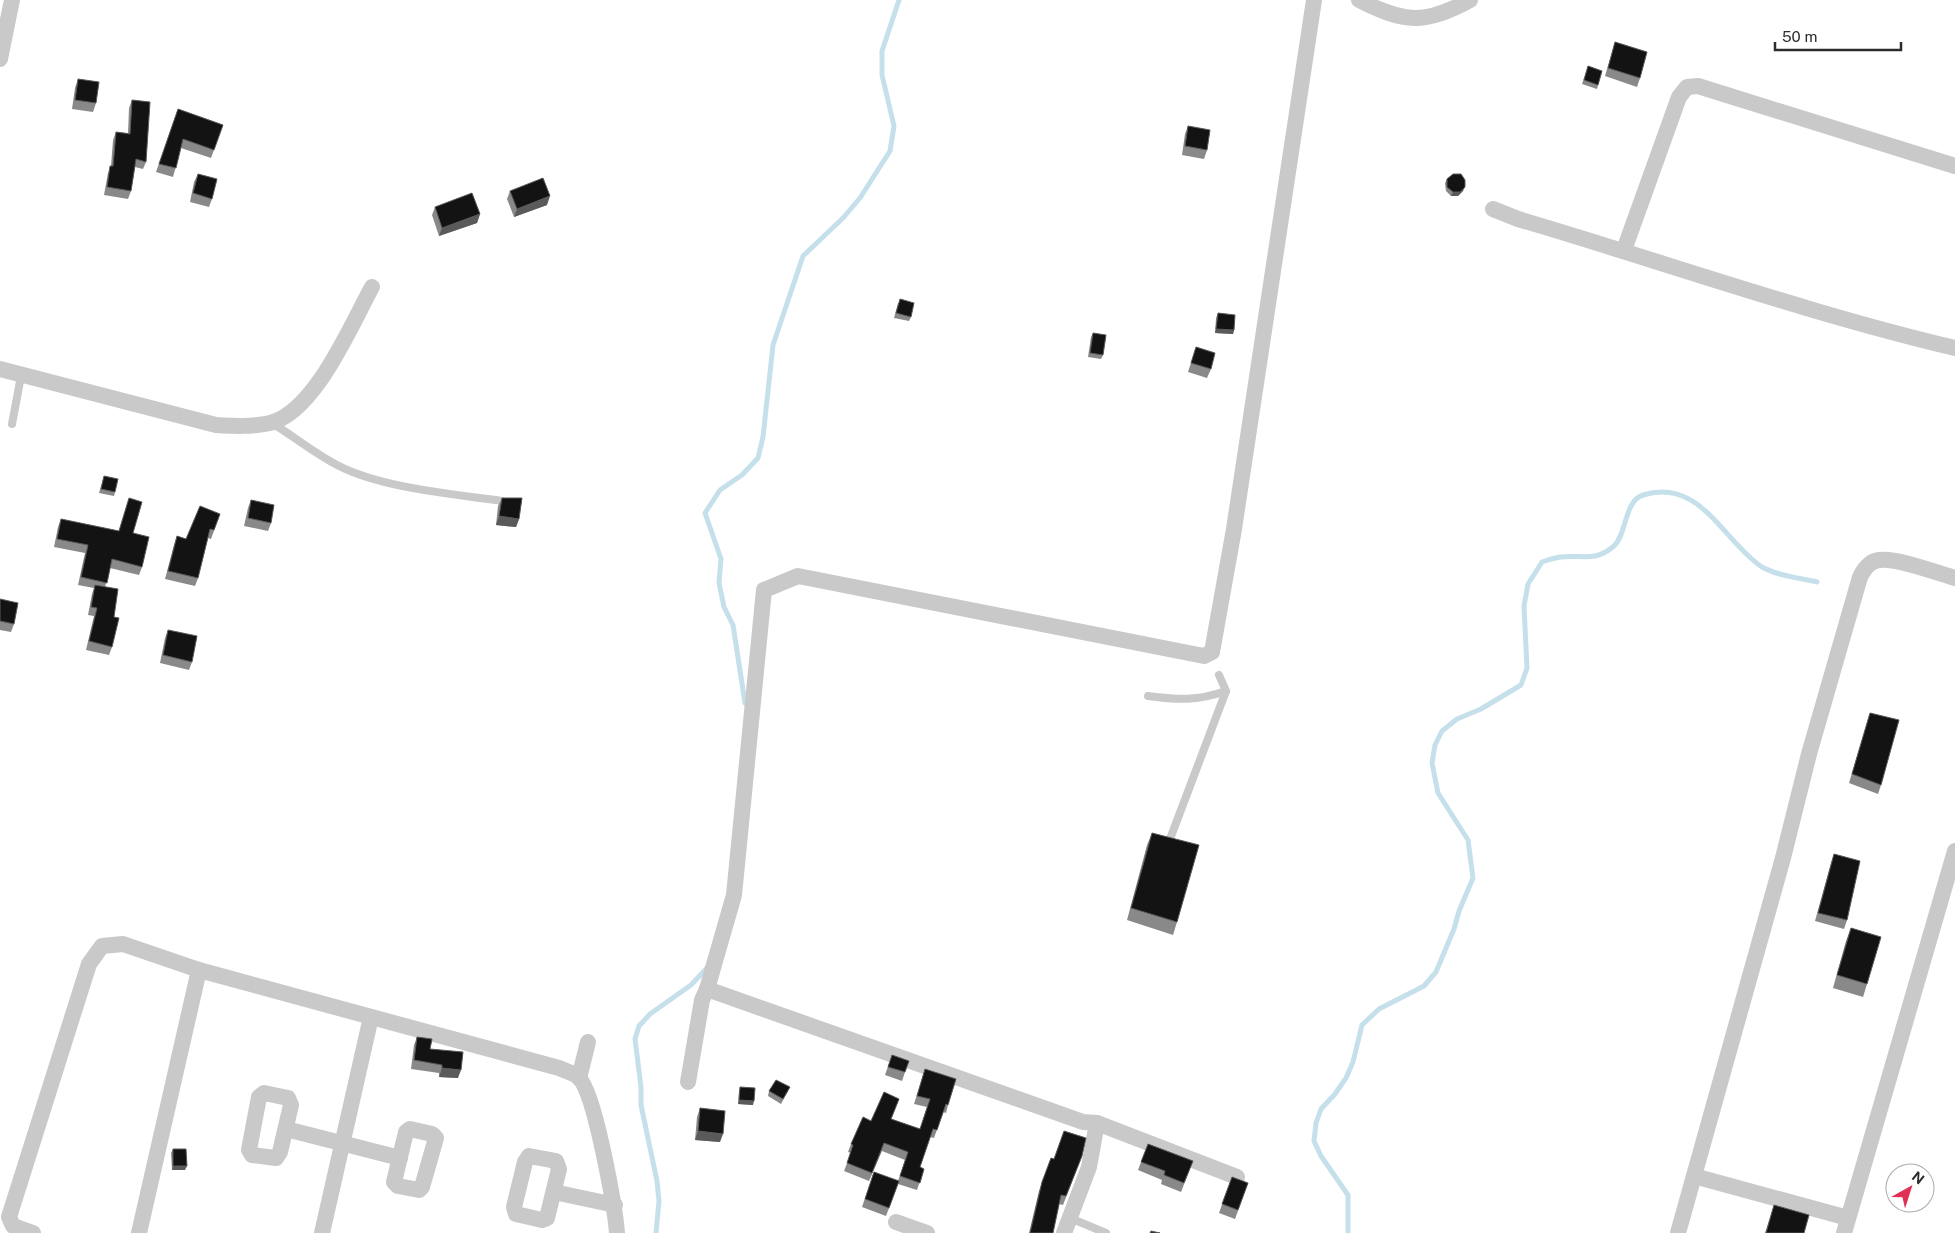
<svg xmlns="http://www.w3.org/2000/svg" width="1955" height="1233" font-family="'Public Sans',sans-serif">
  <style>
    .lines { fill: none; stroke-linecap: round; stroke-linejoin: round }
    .stream { stroke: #c5e0ea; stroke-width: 5 }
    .service { stroke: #c9c9c9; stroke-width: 8 }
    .minor { stroke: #c9c9c9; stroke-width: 16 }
    .wall { fill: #898989 }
    .shaded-wall { fill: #5a5a5a }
    .building { fill: #131313; stroke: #5a5a5a }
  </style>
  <rect width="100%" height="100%" fill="#fff"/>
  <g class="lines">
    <g class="stream">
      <path d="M745,703L733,625L724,607L719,583L721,559L705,513L720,490L742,475L758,458L763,437L773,345L803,256L843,218L860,198L890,151L894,126L882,75V51L899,0"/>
      <path d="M656,1233L659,1201L657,1181L641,1105V1087L635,1039L639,1026L650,1014L691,985L707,968"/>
      <path d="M1348,1233V1195L1321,1156L1314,1141L1316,1123L1321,1109L1335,1094L1346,1078L1353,1062L1362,1025L1379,1009L1424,986L1436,972L1454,929L1459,911L1473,878L1468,840L1438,793L1432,763L1435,745L1442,731L1457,719L1481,709L1521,685L1527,668L1524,606L1528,584L1542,562C1548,560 1554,558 1560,557C1583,554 1594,563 1614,546C1627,534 1624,501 1643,495C1700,477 1723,541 1762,567C1778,576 1800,578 1817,582"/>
    </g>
    <g class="service">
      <path d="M272,423C293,436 314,453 337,465C381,488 452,494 502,501"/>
      <path d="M12,424L21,376"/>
      <path d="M1148,696C1178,700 1197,701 1226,691"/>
      <path d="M1170,839L1226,691L1219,675"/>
      <path d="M1070,1218L1106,1233"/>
    </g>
    <g class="minor">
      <path d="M1359,0C1404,23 1425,25 1470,0"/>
      <path d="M0,59L12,0"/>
      <path d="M1493,209L1518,219C1664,262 1807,313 1955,348"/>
      <path d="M1624,250L1679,97L1687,87L1698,86L1955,166"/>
      <path d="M0,369L216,425C234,426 252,427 270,423C315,412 351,325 372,287"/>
      <path d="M579,1078L588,1042"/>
      <path d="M688,1082L702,1000L707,989"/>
      <path d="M264,1093L288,1098L291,1105L280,1152L276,1158L252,1155L249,1150L259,1097Z"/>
      <path d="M1097,1123L1237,1177"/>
      <path d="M286,1129L400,1158"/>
      <path d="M410,1129L432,1134L436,1138L422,1187L419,1190L398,1186L394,1182L406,1132Z"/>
      <path d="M529,1156L556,1161L559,1169L547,1218L542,1220L516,1214L514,1207L525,1162Z"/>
      <path d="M1694,1176L1848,1218"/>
      <path d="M554,1192L615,1205"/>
      <path d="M896,1222L927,1233"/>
      <path d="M33,1233L13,1226L9,1217L89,964L102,946L123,944L199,970L559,1068C565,1071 575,1073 579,1078C595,1093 615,1208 617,1233"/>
      <path d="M139,1233L199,970"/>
      <path d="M322,1233L371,1017"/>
      <path d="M1064,1233L1089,1167L1097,1123L1083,1122L707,989L734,895L764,590L798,576L1204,656L1212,652L1234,529L1314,0"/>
      <path d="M1678,1233L1783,858L1809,754L1860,577C1864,569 1870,561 1879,560C1896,557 1937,573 1955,578"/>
      <path d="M1844,1233L1955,851"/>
    </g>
  </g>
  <g class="wall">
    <path d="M1615,42L1640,78L1637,87L1605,76Z"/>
    <path d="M1588,66L1602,71L1597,89L1582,84Z"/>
    <path d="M78,79L96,103L93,112L72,109L75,88Z"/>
    <path d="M132,100L146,162L143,169L135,167L131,191L128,199L104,195L108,173L111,166L113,140L116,132L128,133L129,108Z"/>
    <path d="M178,109L223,125L211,158L181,148L173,177L156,172Z"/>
    <path d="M1188,126L1207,150L1204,159L1182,155L1185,134Z"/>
    <path d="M198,174L212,199L209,207L190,202L194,182Z"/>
    <path d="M1447,179L1463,191L1458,196H1451L1446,191L1445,183Z"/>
    <path d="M510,191L547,205L514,217L507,199Z"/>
    <path d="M435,207L480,214L477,223L439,236L432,215Z"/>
    <path d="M898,303L911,317L909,321L894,318Z"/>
    <path d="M1218,313L1234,330L1233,334L1215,333L1216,318Z"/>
    <path d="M1093,333L1103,355L1101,359L1088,357L1091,337Z"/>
    <path d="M1196,347L1211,369L1207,378L1188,372Z"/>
    <path d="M104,476L115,492L114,496L99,493Z"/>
    <path d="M129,498L133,533L142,567L139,575L110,568L105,587L114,617L112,647L109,655L86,650L94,616L88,615L92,594L94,588L78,585L85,553L54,547L58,527L61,519L119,531Z"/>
    <path d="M502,498L519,519L516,527L496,525L498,506Z"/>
    <path d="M251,500L271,523L268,531L244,526L248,508Z"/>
    <path d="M220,514L211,539L208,538L198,578L195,586L165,579L174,545L177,536L186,539Z"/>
    <path d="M0,599L14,624L11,632L0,630Z"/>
    <path d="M168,630L192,662L189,670L160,663L165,638Z"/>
    <path d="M1870,713L1881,785L1878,794L1849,783Z"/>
    <path d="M1152,833L1177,922L1173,935L1127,920L1147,845Z"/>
    <path d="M1834,854L1847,920L1844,929L1815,921L1831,863Z"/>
    <path d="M1851,928L1867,984L1863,997L1833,988L1846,941Z"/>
    <path d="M417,1037L430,1049L458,1078L439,1077V1073L411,1069L414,1045Z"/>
    <path d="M892,1055L905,1072L902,1081L885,1075Z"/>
    <path d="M925,1069L948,1105L946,1113L943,1112L934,1138L930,1137L920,1167L924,1169L917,1190L898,1184L886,1216L862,1207L874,1172L898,1181L905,1160L882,1151L869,1181L844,1171L851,1153L848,1152L851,1144L871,1121L899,1099L891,1119L920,1129L927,1107L914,1104Z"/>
    <path d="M740,1087L753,1105L738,1104L739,1091Z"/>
    <path d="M769,1091H788L781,1104L768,1096Z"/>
    <path d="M700,1108L720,1142L695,1140L697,1117Z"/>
    <path d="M1148,1144L1193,1161L1181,1192L1161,1184L1162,1180L1138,1170Z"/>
    <path d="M173,1149L185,1170H172L171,1153Z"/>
    <path d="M1082,1156L1063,1205L1059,1204L1053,1233H1029L1039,1191L1051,1158L1054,1159Z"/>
    <path d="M1232,1177L1248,1183L1235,1219L1219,1213Z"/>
    <path d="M1774,1205L1804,1233H1765Z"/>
  </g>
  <g class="shaded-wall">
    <path d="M1465,187L1463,191L1458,196H1451L1453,192Z"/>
    <path d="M550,196L547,205L514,217L517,209Z"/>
    <path d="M480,214L477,223L439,236L442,228Z"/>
    <path d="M1216,329L1234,330L1233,334L1215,333Z"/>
    <path d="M499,516L519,519L516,527L496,525Z"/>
    <path d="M442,1068L461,1070L458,1078L439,1077Z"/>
    <path d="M739,1100L754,1101L753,1105L738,1104Z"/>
    <path d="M698,1131L723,1134L720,1142L695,1140Z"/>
    <path d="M173,1166H187L185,1170H172Z"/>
  </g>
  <g class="building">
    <path d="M1615,42L1647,52L1640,78L1608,68Z"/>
    <path d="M1588,66L1602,71L1598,85L1584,80Z"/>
    <path d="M78,79L99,82L96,103L75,100Z"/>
    <path d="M132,100L150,102L146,162L136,159L131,191L107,187L110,166H113L116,132L130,134Z"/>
    <path d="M178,109L223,125L214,150L183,139L176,168L159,164Z"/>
    <path d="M1188,126L1210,130L1207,150L1185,146Z"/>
    <path d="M198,174L217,179L212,199L193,193Z"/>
    <path d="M1453,174H1461L1465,180V187L1460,192H1453L1447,187V179Z"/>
    <path d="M543,178L550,196L517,209L510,191Z"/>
    <path d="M472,193L480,214L442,228L435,207Z"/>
    <path d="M900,299L914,303L911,317L896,313Z"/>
    <path d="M1218,313L1235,315L1234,330L1216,329Z"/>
    <path d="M1093,333L1106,335L1103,355L1090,353Z"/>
    <path d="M1196,347L1215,353L1211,369L1191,363Z"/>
    <path d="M104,476L118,479L115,492L101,489Z"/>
    <path d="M129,498L142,502L133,533L149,537L142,567L112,559L107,583L81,577L88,545L57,539L61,519L119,531Z"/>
    <path d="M502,498H522L519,519L499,516Z"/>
    <path d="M251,500L274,505L271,523L248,518Z"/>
    <path d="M200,506L220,514L214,530L210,529L198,578L168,571L177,536L186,539Z"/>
    <path d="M95,585L118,589L114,617L119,618L112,647L89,641L97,608L91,607Z"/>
    <path d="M0,599L18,603L14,624L0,621Z"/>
    <path d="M168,630L197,636L192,662L163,655Z"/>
    <path d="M1870,713L1899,720L1881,785L1852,774Z"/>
    <path d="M1152,833L1199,845L1177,922L1131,908Z"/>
    <path d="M1834,854L1860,861L1847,920L1818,913Z"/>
    <path d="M1851,928L1881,937L1867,984L1837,975Z"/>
    <path d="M417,1037L432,1039L430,1049L463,1052L461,1070L442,1068V1065L414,1060Z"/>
    <path d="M892,1055L909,1061L905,1072L888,1067Z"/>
    <path d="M925,1069L956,1079L948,1105L946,1104L937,1130L933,1129L920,1167L924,1169L920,1183L900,1176L908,1152L884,1143L872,1173L847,1163L853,1145L851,1144L863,1117L871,1121L884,1092L899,1099L891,1119L920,1129L930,1099L917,1096Z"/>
    <path d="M776,1080L790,1087L783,1099L769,1091Z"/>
    <path d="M740,1087L755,1088L754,1101L739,1100Z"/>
    <path d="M700,1108L725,1111L723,1134L698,1131Z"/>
    <path d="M1064,1131L1086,1138L1082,1156L1066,1196L1061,1195L1053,1233H1030L1042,1182L1051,1158L1054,1159Z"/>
    <path d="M1148,1144L1193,1161L1184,1183L1164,1175L1165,1171L1141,1162Z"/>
    <path d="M173,1149H186L187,1166H173Z"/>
    <path d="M874,1172L899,1181L889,1208L865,1199Z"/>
    <path d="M1232,1177L1248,1183L1238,1210L1222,1204Z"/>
    <path d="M1774,1205L1809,1215L1804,1233H1766Z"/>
    <path d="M1151,1231L1160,1233H1150Z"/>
  </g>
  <g transform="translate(1910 1188) rotate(39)"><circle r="24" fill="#ffffff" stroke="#ababab"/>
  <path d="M0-4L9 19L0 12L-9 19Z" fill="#e13054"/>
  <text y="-8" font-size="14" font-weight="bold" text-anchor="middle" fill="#2c2c2c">N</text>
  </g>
  <path d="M1775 42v8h126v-8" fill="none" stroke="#2c2c2c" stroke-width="2.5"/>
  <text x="1782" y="42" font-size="15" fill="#2c2c2c" stroke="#ffffff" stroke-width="4" paint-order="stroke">50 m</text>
</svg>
